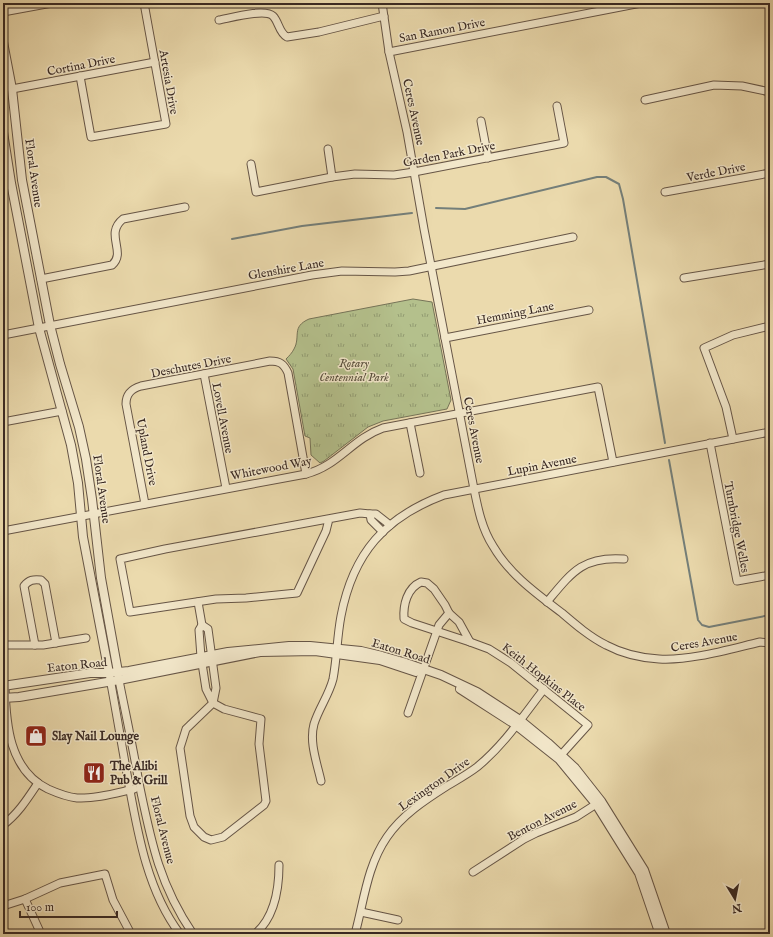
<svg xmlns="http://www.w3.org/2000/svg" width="773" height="937" font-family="'IM FELL English',serif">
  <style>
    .park { fill: url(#park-tufts); stroke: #767458 }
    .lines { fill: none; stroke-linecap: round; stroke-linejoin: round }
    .stream { stroke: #747f7a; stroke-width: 2 }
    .minor-casing { stroke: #665546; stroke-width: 9 }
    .tertiary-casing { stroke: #665546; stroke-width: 10 }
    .minor { stroke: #f2e7ca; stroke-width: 7 }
    .tertiary { stroke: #f2e7ca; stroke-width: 8 }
    .labels { text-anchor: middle; stroke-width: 3; stroke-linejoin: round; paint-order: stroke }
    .street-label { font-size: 12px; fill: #392923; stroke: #f2e7ca }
    .park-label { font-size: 12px; font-style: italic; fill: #584f3d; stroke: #f2e7ca }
    .poi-label { font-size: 12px; font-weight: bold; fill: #392923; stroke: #f2e7ca; text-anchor: start }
  </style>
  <defs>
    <pattern id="park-tufts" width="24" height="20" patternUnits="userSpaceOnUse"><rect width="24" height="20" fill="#b4c08c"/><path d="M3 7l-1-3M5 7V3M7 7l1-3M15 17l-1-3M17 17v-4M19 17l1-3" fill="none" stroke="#939c72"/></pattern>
  </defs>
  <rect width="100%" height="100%" fill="#ebdaad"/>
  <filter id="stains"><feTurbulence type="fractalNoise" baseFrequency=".005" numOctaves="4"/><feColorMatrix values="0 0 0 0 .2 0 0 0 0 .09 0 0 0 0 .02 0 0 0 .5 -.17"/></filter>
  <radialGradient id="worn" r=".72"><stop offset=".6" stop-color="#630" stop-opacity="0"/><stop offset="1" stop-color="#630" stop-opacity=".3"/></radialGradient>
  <path class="park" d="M413,299L432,302L451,400L447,409L383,421L368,427L324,461L320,463L311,455L310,438L305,436L293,369L286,359C289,356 292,353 294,349C301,336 291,327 309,319Z"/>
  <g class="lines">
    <g class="stream">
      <path d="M436,208L465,209L597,177H606L619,184L623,199L665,443"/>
      <path d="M232,239L302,226L412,213"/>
      <path d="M669,460L698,620L702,625L709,627L770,615"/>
    </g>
    <g class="minor-casing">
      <g id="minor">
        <path d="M382,3L389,52L407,132L424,229L474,489C478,509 482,529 493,546C509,574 537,594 562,613C576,625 590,637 606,645C623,654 641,658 659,659C690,661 730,649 760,642L770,643"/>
        <path d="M3,12L52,3"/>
        <path d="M219,20C230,18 265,8 273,16C279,22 279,33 287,37L319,32L384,16"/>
        <path d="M389,52L641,3"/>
        <path d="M80,76L91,137L166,124L144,3"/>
        <path d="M12,89L155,62"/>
        <path d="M645,100L714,85L742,86L770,92"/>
        <path d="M481,121L488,158"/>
        <path d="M328,149L332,177"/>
        <path d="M251,164L256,192L332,177L355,174L394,175L414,172L564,143L557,106"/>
        <path d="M665,192L770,173"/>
        <path d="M684,278L770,264"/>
        <path d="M41,279L112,265C127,252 104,234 123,219L185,207"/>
        <path d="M3,335L312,275L342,271L395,272L409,271L573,237"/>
        <path d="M445,338L589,310"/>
        <path d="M204,374L226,488"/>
        <path d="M3,422L62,411"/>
        <path d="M410,423L420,473"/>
        <path d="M733,439L726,407L704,348L733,335L770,326"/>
        <path d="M710,443L737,581L770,575"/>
        <path d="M145,504L126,404C126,394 131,389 141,386L270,361C280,361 284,364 288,373L306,474"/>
        <path d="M329,519L326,531L297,593L246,598L216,599L130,612L120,559L165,549L360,513L370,514"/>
        <path d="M3,531L306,474C338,466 352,439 383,428L598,387L613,462"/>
        <path d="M383,532L371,520L370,514H376L390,525"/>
        <path d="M421,582L427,583L434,589L445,605L449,613L459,622L470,642L412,623L404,619C403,605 407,588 421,582Z"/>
        <path d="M198,602L202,625"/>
        <path d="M547,602C572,572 583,556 624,559"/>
        <path d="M202,625L208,629L216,688L213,703L206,689L201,657L199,630Z"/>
        <path d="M470,642L489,649L511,663L588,725L561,755"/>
        <path d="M3,645H43L86,638"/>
        <path d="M35,645L24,586C29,580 33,579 41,580L45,584L56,643"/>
        <path d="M109,673C116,710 122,747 129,785C138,835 148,892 180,934"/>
        <path d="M118,675C125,711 133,747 139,783C151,841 159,884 193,934"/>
        <path d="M5,686C6,724 9,770 48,789C57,793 67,797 77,798C96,799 116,793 134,789"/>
        <path d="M213,703L224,709L261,719L259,744L266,801L264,805L223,837L211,840L204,837L194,827L190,816L180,748L186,729Z"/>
        <path d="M408,713L439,625L449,613"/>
        <path d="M321,781C317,763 309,742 314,724C319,708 329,695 333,679C337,658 337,637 341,616C353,553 385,517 444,495L770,432"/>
        <path d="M3,825C18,814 28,798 38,783"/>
        <path d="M473,872L524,839L536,833L576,817L601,801"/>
        <path d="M25,899L41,934"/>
        <path d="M3,906L25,899L60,883L105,874L113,900L131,934"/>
        <path d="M361,912L398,920"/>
        <path d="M255,934C275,917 279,890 279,865"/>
        <path d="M355,934C364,901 367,866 387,837C402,815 425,800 447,786C457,780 468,774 477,767C504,745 523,716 544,689"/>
      </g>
    </g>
    <g class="tertiary-casing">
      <g id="tertiary">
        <path d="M3,42L12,89L22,180L50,325L60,364L79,427L86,459L92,499L101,578L118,672"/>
        <path d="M3,132L11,183L39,328L71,445L78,483L83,537L109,673"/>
        <path d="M3,686L90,673H109L129,671L228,652L289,646H310L361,651L382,656L403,662L441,675L477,692L520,720L548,743L575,768L601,801L644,870L666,934"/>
        <path d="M460,689L516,725L559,759L596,804L639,873L658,929"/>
        <path d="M3,698L19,697L119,680L260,652L315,651L380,660L416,672"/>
      </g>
    </g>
    <use href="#minor" class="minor"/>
    <use href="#tertiary" class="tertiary"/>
  </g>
  <defs>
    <g id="shop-square" transform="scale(1.15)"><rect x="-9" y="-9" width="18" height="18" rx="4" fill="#8f2418" stroke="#f2e7ca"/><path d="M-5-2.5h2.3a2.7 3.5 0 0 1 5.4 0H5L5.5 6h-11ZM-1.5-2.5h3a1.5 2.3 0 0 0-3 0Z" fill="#fff"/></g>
    <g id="restaurant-square" transform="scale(1.15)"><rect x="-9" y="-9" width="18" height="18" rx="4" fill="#8f2418" stroke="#f2e7ca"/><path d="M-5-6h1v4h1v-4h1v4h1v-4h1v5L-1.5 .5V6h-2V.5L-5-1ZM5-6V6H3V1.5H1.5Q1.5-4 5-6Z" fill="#fff"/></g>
  </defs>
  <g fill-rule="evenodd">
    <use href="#shop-square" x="36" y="736"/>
    <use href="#restaurant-square" x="94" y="773"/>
  </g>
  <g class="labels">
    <g class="street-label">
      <text transform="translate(442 30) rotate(-11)" y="4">San Ramon Drive</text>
      <text transform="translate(81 65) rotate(-11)" y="4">Cortina Drive</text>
      <text transform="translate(169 82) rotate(80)" y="4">Artesia Drive</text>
      <text transform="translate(414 112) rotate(78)" y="4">Ceres Avenue</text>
      <text transform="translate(449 154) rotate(-11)" y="4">Garden Park Drive</text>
      <text transform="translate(716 172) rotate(-11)" y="4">Verde Drive</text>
      <text transform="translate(34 173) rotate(82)" y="4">Floral Avenue</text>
      <text transform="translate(286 269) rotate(-10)" y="4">Glenshire Lane</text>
      <text transform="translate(515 313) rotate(-11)" y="4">Hemming Lane</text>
      <text transform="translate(191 366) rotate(-11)" y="4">Deschutes Drive</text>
      <text transform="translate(223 418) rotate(79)" y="4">Lovell Avenue</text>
      <text transform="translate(474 430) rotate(79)" y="4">Ceres Avenue</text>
      <text transform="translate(147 452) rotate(79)" y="4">Upland Drive</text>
      <text transform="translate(542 465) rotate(-11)" y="4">Lupin Avenue</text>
      <text transform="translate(271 468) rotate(-11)" y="4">Whitewood Way</text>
      <text transform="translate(102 489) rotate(82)" y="4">Floral Avenue</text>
      <text transform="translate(737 527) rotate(79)" y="4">Turnbridge Welles</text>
      <text transform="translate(704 642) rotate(-10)" y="4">Ceres Avenue</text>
      <text transform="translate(401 651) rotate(17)" y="4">Eaton Road</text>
      <text transform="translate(77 665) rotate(-6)" y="4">Eaton Road</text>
      <text transform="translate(544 677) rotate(38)" y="4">Keith Hopkins Place</text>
      <text transform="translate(434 784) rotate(-35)" y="4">Lexington Drive</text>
      <text transform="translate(542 820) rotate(-27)" y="4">Benton Avenue</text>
      <text transform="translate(163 830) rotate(76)" y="4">Floral Avenue</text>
    </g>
    <g class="park-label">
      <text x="354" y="367">Rotary<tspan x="354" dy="14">Centennial Park</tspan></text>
    </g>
    <g class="poi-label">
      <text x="52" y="740">Slay Nail Lounge</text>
      <text x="110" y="770">The Alibi<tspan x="110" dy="14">Pub &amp; Grill</tspan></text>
    </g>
  </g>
  <rect width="773" height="937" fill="none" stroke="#ebdaad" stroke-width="16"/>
  <rect x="4" y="4" width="765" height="929" fill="none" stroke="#392923" stroke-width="2"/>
  <rect x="8" y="8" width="757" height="921" fill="none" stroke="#392923"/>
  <g transform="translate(735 899) rotate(170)" stroke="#f2e7ca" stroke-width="3" paint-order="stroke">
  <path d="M0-3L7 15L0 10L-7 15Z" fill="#392923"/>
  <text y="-6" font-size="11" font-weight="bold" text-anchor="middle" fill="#392923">N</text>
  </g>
  <path d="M20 911v6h97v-6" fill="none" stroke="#392923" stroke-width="2"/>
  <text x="26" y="911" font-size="12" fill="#392923" stroke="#f2e7ca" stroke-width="3" paint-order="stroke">100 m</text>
  <rect width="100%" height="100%" filter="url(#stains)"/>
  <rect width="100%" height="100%" fill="url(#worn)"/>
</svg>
